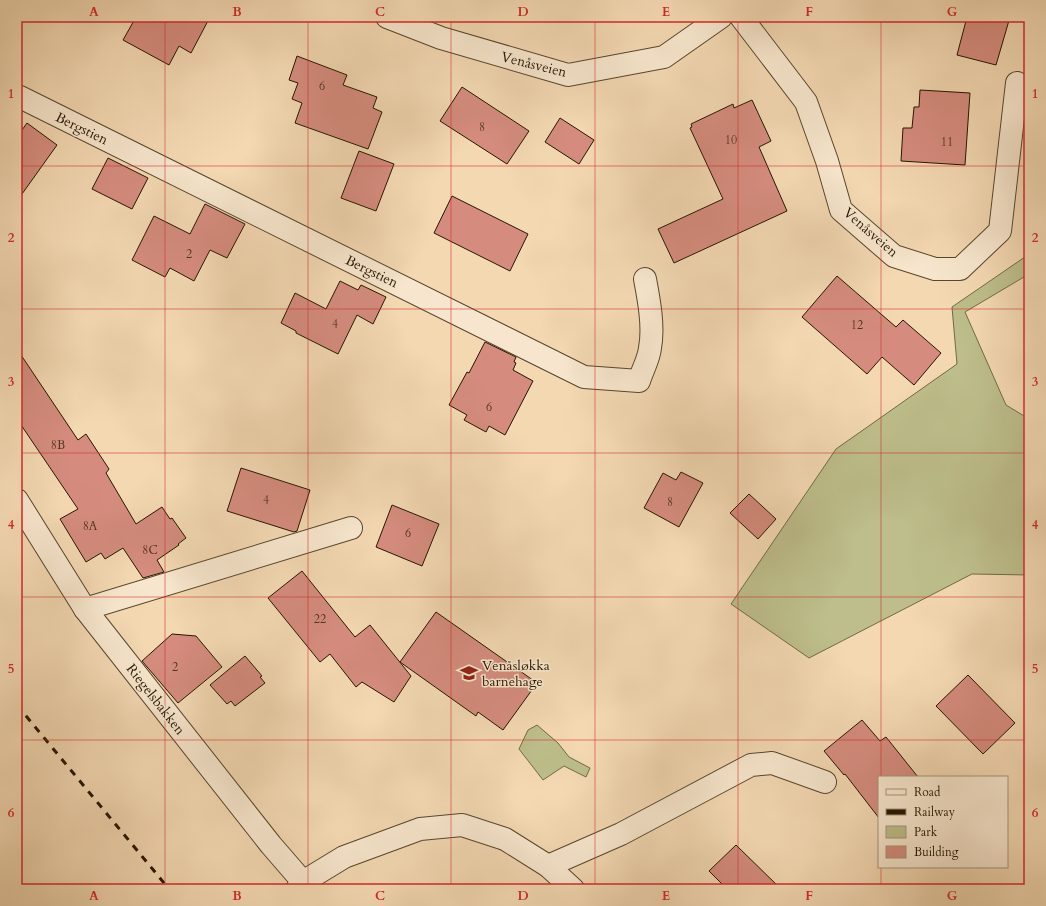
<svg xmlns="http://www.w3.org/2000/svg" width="1046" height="906" font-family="Cardo,serif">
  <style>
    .green { fill: #bdbe8b; stroke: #716a46 }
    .building { fill: #d58c7e; stroke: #251601 }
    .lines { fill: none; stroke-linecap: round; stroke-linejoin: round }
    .minor-casing { stroke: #58462d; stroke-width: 24 }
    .minor { stroke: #f7e6cd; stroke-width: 22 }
    .rail { stroke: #251601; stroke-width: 3; stroke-dasharray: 7 7; stroke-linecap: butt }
    .grid { fill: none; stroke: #d62828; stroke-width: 1; stroke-opacity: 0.55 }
    .labels { text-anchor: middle; stroke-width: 3; stroke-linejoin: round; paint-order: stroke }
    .number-label { font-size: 12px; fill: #513420 }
    .street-label { font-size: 14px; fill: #251601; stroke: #f7e6cd }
    .poi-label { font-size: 14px; fill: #251601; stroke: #f7e6cd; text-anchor: start }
    .neatline { fill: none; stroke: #d62828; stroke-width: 1.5 }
    .grid-label { font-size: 13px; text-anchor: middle; font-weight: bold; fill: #d62828 }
  </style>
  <rect width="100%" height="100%" fill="#f3d8b2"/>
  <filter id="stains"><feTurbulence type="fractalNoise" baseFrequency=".005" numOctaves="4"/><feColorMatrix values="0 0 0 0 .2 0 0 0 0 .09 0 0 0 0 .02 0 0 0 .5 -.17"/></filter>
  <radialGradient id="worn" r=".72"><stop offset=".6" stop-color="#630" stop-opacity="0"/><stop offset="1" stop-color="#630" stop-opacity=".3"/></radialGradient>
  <g class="green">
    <path d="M1029,255V274L965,312L1006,405L1029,419V575L972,574L809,658L731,604L836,449L957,364L952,307L1022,259Z"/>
    <path d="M537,725L558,743L569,757L590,768L586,777L564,766L543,780L519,749L528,730Z"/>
  </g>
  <g class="building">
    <path d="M136,17H210L191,53L179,46L169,65L123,40Z"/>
    <path d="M967,17H1010L996,65L957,55Z"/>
    <path d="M297,56L347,75L343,85L377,97L373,108L382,112L368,149L295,123L302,103L292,99L298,83L289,80Z"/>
    <path d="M462,87L529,131L507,164L440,121Z"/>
    <path d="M920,90L970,93L965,165L901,161L903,128H912L914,107H919Z"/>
    <path d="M752,100L771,141L759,147L787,211L674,263L658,229L723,199L690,128L692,127L691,124L733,104L734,108Z"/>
    <path d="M560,118L594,140L579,164L545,142Z"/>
    <path d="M27,123L57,145L17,201V137Z"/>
    <path d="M359,151L394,164L376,211L341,198Z"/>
    <path d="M108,158L148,178L132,209L92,189Z"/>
    <path d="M452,196L528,234L510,271L434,233Z"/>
    <path d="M205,204L245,224L227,258L210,250L194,281L170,268L165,277L132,260L154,216L190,234Z"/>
    <path d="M837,276L896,327L903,320L941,353L914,385L882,357L867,374L802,317Z"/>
    <path d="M340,281L358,290L361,285L386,297L373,324L357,315L338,354L296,333V331L281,323L295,293L326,309Z"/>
    <path d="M485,342L516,357L514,362L516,363L513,370L533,381L505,435L489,426L486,432L464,420L467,415L449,405L467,372L469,373Z"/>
    <path d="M17,349L78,440L86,434L109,469L106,473L136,524L162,507L170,519L172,518L186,538L178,544L179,545L157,560L164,572L143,578L123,548L105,559L101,553L86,562L60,519L78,509L17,419Z"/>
    <path d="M241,468L310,490L297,531L294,532L227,511Z"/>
    <path d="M681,472L703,483L679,527L644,508L663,473L676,480Z"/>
    <path d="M749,494L776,519L758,539L730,513Z"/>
    <path d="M392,505L439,524L422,566L376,547Z"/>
    <path d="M302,571L355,637L370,625L411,676L394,702L362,682L356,687L330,654L320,662L268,598Z"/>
    <path d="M436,612L537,683L503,730L478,712L476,716L400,662Z"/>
    <path d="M172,634L196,636L222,667L178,703L142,661Z"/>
    <path d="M245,656L262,676L260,677L265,683L235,706L231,701L227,704L210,685Z"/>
    <path d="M968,675L1015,723L983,754L936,706Z"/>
    <path d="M862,720L880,741L886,737L918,777H879V818L845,774L844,775L824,751Z"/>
    <path d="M736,845L781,889H727L709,871Z"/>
  </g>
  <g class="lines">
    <g class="minor-casing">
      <g id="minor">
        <path d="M387,17L441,38L568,75L664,57L721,17"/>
        <path d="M741,17L806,102L827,161L841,210L894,256L935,269H960L1000,231L1017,83"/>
        <path d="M17,97H20L584,377L639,381C642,371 649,359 650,348C654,327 649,300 645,279"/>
        <path d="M17,500L85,609L271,845L303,882L297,889"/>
        <path d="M85,609L351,528"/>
        <path d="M548,866L621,834L751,765L772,763L825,782"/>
        <path d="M303,882L344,857L420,829L462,825L505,839L548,866L573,889"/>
      </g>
    </g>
    <use href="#minor" class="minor"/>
    <path class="rail" d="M17,705L169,889"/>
  </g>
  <path class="grid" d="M165,17V889M308,17V889M451,17V889M595,17V889M738,17V889M881,17V777M17,166H1029M17,309H1029M17,453H1029M17,597H1029M17,740H1029M881,867V889"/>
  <defs>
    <g id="school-bare" transform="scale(1.38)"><path d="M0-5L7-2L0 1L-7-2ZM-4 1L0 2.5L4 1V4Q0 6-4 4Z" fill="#8f2418" stroke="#f7e6cd" stroke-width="2.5" paint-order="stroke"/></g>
  </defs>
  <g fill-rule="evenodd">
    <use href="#school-bare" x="469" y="673"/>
  </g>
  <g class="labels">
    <g class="number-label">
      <text x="322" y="90">6</text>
      <text x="482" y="131">8</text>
      <text x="731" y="144">10</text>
      <text x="947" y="146">11</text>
      <text x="189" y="258">2</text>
      <text x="335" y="328">4</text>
      <text x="857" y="329">12</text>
      <text x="489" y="411">6</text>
      <text x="58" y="449">8B</text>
      <text x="266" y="504">4</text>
      <text x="670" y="506">8</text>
      <text x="90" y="530">8A</text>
      <text x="408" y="537">6</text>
      <text x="150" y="554">8C</text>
      <text x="320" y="623">22</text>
      <text x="175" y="671">2</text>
    </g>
    <g class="street-label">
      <text transform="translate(534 64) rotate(14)" y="5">Venåsveien</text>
      <text transform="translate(82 128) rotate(26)" y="5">Bergstien</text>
      <text transform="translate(871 232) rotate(41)" y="5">Venåsveien</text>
      <text transform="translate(372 271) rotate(26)" y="5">Bergstien</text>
      <text transform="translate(156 699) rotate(52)" y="5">Riegelsbakken</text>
    </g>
    <g class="poi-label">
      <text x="482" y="670">Venåsløkka<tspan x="482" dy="16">barnehage</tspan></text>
    </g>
  </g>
  <rect width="1046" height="906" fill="none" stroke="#f3d8b2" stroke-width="44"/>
  <rect x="878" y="776" width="130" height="92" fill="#f7e6cd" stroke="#a3937b"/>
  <rect x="886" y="789" width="20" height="6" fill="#f7e6cd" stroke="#a3937b"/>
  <text x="914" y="796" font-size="12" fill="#251601">Road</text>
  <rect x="886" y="809" width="20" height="6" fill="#251601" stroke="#a3937b"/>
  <text x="914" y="816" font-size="12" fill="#251601">Railway</text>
  <rect x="886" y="826" width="20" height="12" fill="#bdbe8b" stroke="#a3937b"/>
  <text x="914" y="836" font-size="12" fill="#251601">Park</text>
  <rect x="886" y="846" width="20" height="12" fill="#d58c7e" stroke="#a3937b"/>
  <text x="914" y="856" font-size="12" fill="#251601">Building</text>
  <rect x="22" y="22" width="1002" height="862" class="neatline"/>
  <g class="grid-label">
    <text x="94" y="16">A</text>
    <text x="237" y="16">B</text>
    <text x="380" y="16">C</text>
    <text x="523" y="16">D</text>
    <text x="666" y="16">E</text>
    <text x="809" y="16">F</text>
    <text x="952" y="16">G</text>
    <text x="11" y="98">1</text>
    <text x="1035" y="98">1</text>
    <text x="11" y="242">2</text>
    <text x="1035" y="242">2</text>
    <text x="11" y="386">3</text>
    <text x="1035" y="386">3</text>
    <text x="11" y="529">4</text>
    <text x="1035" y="529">4</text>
    <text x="11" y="673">5</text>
    <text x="1035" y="673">5</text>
    <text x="11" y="817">6</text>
    <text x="1035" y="817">6</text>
    <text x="94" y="900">A</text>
    <text x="237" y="900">B</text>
    <text x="380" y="900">C</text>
    <text x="523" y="900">D</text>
    <text x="666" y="900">E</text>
    <text x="809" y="900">F</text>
    <text x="952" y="900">G</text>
  </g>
  <rect width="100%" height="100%" filter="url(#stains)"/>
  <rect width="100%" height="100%" fill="url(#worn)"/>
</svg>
